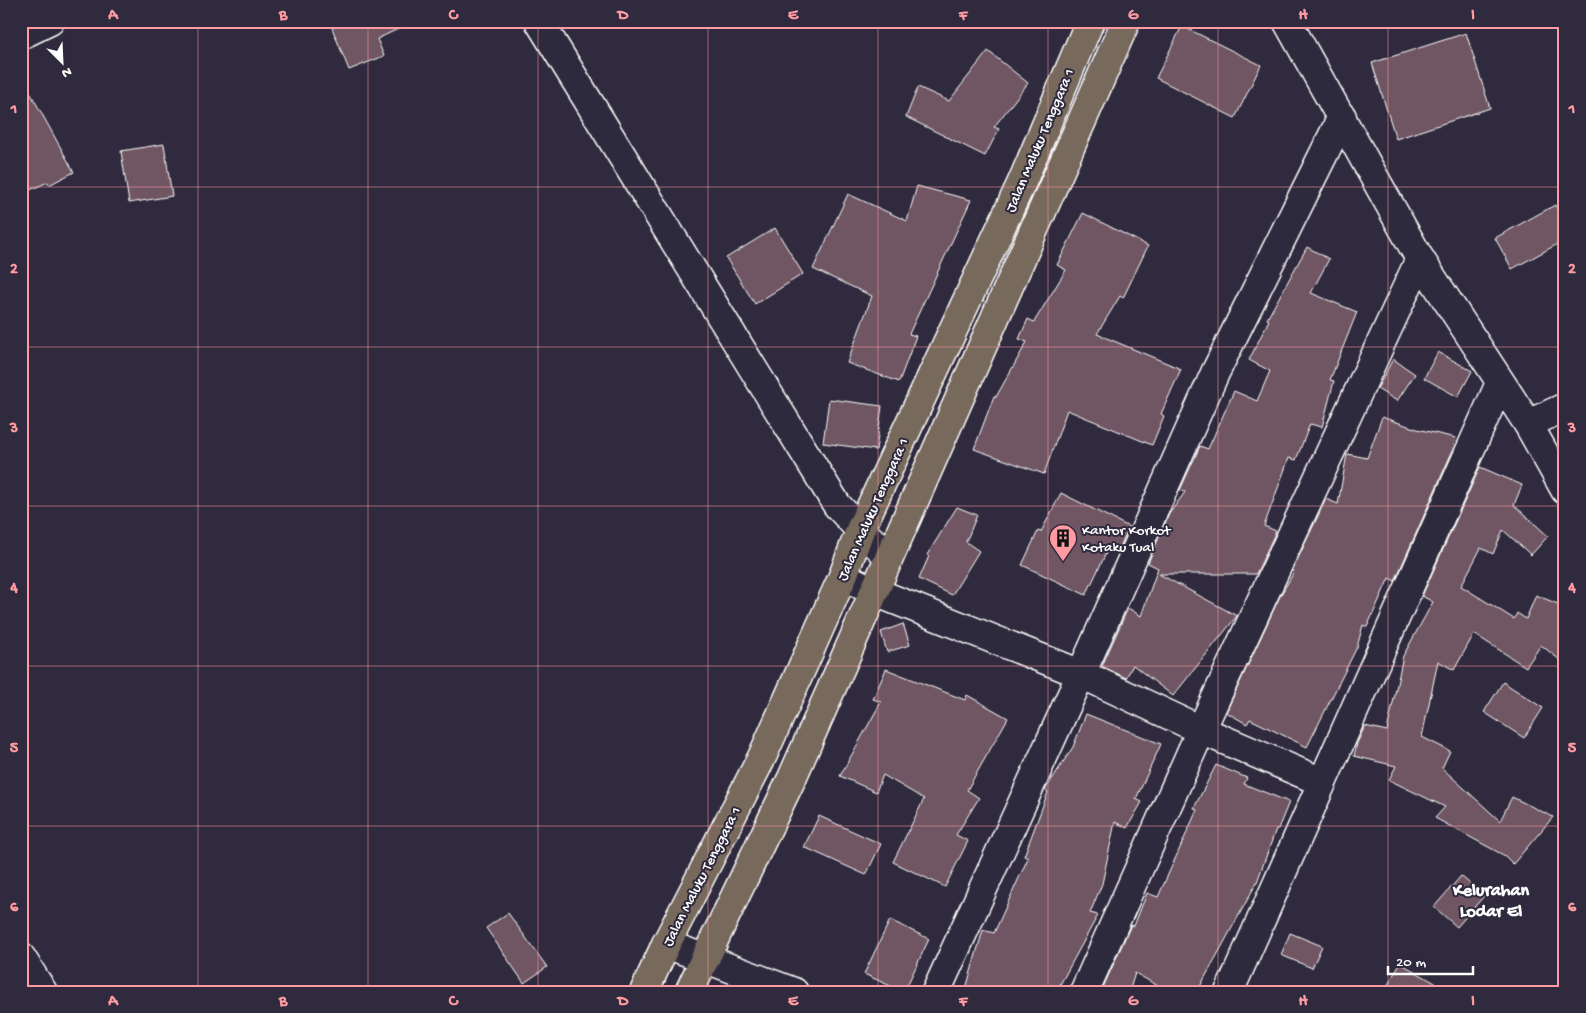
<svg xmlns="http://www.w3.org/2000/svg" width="1586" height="1013" font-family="'Gochi Hand',sans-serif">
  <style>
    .building { fill: #6f5763; stroke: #fff }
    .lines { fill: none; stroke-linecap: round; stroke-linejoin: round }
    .minor-casing { stroke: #fff; stroke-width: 31 }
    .major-casing { stroke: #fff; stroke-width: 31 }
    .minor { stroke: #2f2a3d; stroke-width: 28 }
    .major { stroke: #77695c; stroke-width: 28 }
    .grid { fill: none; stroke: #ff9aa2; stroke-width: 1; stroke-opacity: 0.55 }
    .labels { text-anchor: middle; stroke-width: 4; stroke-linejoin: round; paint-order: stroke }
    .street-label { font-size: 15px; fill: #fff; stroke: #2f2a3d }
    .poi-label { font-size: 15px; fill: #fff; stroke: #2f2a3d; text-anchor: start }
    .quarter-label { font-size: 18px; font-weight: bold; fill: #fff; stroke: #2f2a3d }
    .neatline { fill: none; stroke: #ff9aa2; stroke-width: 2 }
    .grid-label { font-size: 16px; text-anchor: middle; font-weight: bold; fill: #ff9aa2 }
  </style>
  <rect width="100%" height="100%" fill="#2f2a3d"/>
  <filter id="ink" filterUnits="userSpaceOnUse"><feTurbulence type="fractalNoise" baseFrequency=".02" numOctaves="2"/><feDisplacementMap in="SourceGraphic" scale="10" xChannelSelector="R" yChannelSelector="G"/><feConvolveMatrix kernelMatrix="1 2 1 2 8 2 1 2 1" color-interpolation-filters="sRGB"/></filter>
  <g filter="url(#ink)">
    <g class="building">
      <path d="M349,21H415L377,39L384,56L349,70L332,28Z"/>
      <path d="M1182,26L1261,65L1235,118L1156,78Z"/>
      <path d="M1466,33L1490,108L1396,139L1372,63Z"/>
      <path d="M988,51L1028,83L994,127L999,129L985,156L906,117L918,87L949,101Z"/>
      <path d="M21,76L74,172L49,185L48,182L21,194Z"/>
      <path d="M164,144L172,196L129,203L121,151Z"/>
      <path d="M917,186L971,200L909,334L916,336L899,382L847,363L872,296L813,269L848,194L907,221Z"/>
      <path d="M1555,205L1565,223V240L1512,269L1495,238Z"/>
      <path d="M1083,213L1148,246L1123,298L1120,296L1097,334L1181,369L1161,414L1164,416L1152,445L1067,410L1044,474L974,449L994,396L996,397L1027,342L1019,339L1028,319L1034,322L1066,270L1057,265Z"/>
      <path d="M775,228L803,274L755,304L726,258Z"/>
      <path d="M1307,247L1329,259L1311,293L1357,312L1330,380L1334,381L1322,427L1310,424L1296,460L1289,458L1264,526L1276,531L1256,574H1159L1237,616L1173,696L1133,665L1126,678L1102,666L1128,608L1141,616L1158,568L1148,563L1169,514L1185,492L1180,490L1200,446L1208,449L1234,391L1257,401L1270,371L1249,360L1269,320L1267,319Z"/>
      <path d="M1438,352L1472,371L1458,397L1424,378Z"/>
      <path d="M1393,359L1415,374L1397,401L1377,389Z"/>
      <path d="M829,399L882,406L876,450L823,443Z"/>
      <path d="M1382,417L1417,429L1456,438L1452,452L1395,581L1389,578L1367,627L1363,625L1357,647L1307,747L1250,719L1247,724L1226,712L1279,598L1294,572L1292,571L1326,499L1338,504L1347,454L1367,458Z"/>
      <path d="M1480,467L1522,485L1514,505L1548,536L1531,555L1503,530L1493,554L1481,548L1461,586L1514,619L1517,613L1526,619L1536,595L1565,607V664L1541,645L1526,667L1474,634L1454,670L1438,661L1422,737L1450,751L1442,768L1500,821L1512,797L1553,817L1513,864L1505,856L1435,818L1445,807L1389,780L1396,766L1354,756L1357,743L1365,726L1387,731L1403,656L1433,602L1422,596Z"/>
      <path d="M1061,493L1129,527L1119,549L1110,545L1086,595L1022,565L1038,531L1041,532Z"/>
      <path d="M957,507L977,515L966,542L979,551L952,595L919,579L929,556L927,555Z"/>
      <path d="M903,624L910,645L887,652L881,632Z"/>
      <path d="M886,669L965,700L967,695L1008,718L967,790L979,798L956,835L968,841L945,887L893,862L924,799L883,775L876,792L840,776L881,702L873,699Z"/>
      <path d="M1503,682L1543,708L1524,738L1484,712Z"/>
      <path d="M1086,714L1161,744L1136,799L1142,802L1127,828L1115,822L1102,884L1090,913L1098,915L1056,992H965L983,930L994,933L1028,858L1024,856L1048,792L1045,790L1073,747Z"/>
      <path d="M1216,765L1247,778L1244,784L1289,802L1278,829H1276L1257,882L1197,992H1169L1135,973L1129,992H1101L1131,925L1134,926L1147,893L1158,897L1197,810L1194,808Z"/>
      <path d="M819,816L881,844L866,875L804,847Z"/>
      <path d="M1461,876L1484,896L1457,927L1434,907Z"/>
      <path d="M508,913L547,967L524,983L486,928Z"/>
      <path d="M890,920L929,939L904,992L864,974Z"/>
      <path d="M1290,933L1322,946L1312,968L1281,955Z"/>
      <path d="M1400,963L1451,992H1384Z"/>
    </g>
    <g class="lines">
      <g class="minor-casing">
        <g id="minor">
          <path d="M539,21L837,505L860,530L889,556"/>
          <path d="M1287,21L1420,259L1528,424L1565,490"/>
          <path d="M21,35L50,21"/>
          <path d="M1342,117L1215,373L1081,674L1201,730L1420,259"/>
          <path d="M1528,424L1565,407"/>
          <path d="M843,576L875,592L1081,674L936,992"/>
          <path d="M666,944L794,992"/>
          <path d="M21,957L43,992"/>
          <path d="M1084,992L1201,730L1322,782"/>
          <path d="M1229,992L1500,383"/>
        </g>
      </g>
      <g class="major-casing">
        <g id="major">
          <path d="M644,992L666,944L762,757L843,576L860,530L1022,182L1090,21"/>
          <path d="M689,992L792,778L1126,21"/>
        </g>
      </g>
      <use href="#minor" class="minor"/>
      <use href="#major" class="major"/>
    </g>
  </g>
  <path class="grid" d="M198,21V992M368,21V992M538,21V992M708,21V992M878,21V992M1048,21V992M1218,21V992M1388,21V992M21,187H1565M21,347H1565M21,506H1565M21,666H1565M21,826H1565"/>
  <defs>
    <g id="building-pin" transform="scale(1.4375)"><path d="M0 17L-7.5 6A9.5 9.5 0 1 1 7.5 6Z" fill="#ff9aa2" stroke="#2f2a3d"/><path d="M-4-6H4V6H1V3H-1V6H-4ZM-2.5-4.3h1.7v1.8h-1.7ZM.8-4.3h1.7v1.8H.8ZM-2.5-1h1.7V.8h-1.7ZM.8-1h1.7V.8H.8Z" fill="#111"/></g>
  </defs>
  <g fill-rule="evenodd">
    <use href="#building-pin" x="1063" y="538"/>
  </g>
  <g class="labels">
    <g class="street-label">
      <text transform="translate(1039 140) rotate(-67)" y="5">Jalan Maluku Tenggara 1</text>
      <text transform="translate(872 509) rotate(-66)" y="5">Jalan Maluku Tenggara 1</text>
      <text transform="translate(701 876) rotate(-63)" y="5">Jalan Maluku Tenggara 1</text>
    </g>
    <g class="poi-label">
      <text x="1082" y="534">Kantor Korkot<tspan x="1082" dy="17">Kotaku Tual</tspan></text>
    </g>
    <g class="quarter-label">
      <text x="1491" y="895">Kelurahan<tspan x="1491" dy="21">Lodar El</tspan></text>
    </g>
  </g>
  <rect width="1586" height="1013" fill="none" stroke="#2f2a3d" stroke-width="55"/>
  <g transform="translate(62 62) rotate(156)" stroke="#2f2a3d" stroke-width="4" paint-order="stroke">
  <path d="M0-4L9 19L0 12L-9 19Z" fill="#ffffff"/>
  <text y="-8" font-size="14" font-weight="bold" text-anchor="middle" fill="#ffffff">N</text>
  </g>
  <path d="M1388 966v8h85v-8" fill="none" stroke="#ffffff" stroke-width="2.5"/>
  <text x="1396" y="966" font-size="15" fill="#ffffff" stroke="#2f2a3d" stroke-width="4" paint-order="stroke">20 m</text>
  <rect x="28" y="28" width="1530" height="958" class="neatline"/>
  <g class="grid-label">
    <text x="113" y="19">A</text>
    <text x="283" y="19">B</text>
    <text x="453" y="19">C</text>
    <text x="623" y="19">D</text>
    <text x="793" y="19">E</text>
    <text x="963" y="19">F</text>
    <text x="1133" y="19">G</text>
    <text x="1303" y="19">H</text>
    <text x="1473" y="19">I</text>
    <text x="14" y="113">1</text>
    <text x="1572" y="113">1</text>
    <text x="14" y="273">2</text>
    <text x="1572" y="273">2</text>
    <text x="14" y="432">3</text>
    <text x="1572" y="432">3</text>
    <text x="14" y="592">4</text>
    <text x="1572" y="592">4</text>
    <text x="14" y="752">5</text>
    <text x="1572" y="752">5</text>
    <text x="14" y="911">6</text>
    <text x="1572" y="911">6</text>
    <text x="113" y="1005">A</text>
    <text x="283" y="1005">B</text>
    <text x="453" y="1005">C</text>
    <text x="623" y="1005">D</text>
    <text x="793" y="1005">E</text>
    <text x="963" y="1005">F</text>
    <text x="1133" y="1005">G</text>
    <text x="1303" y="1005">H</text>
    <text x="1473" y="1005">I</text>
  </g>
</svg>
